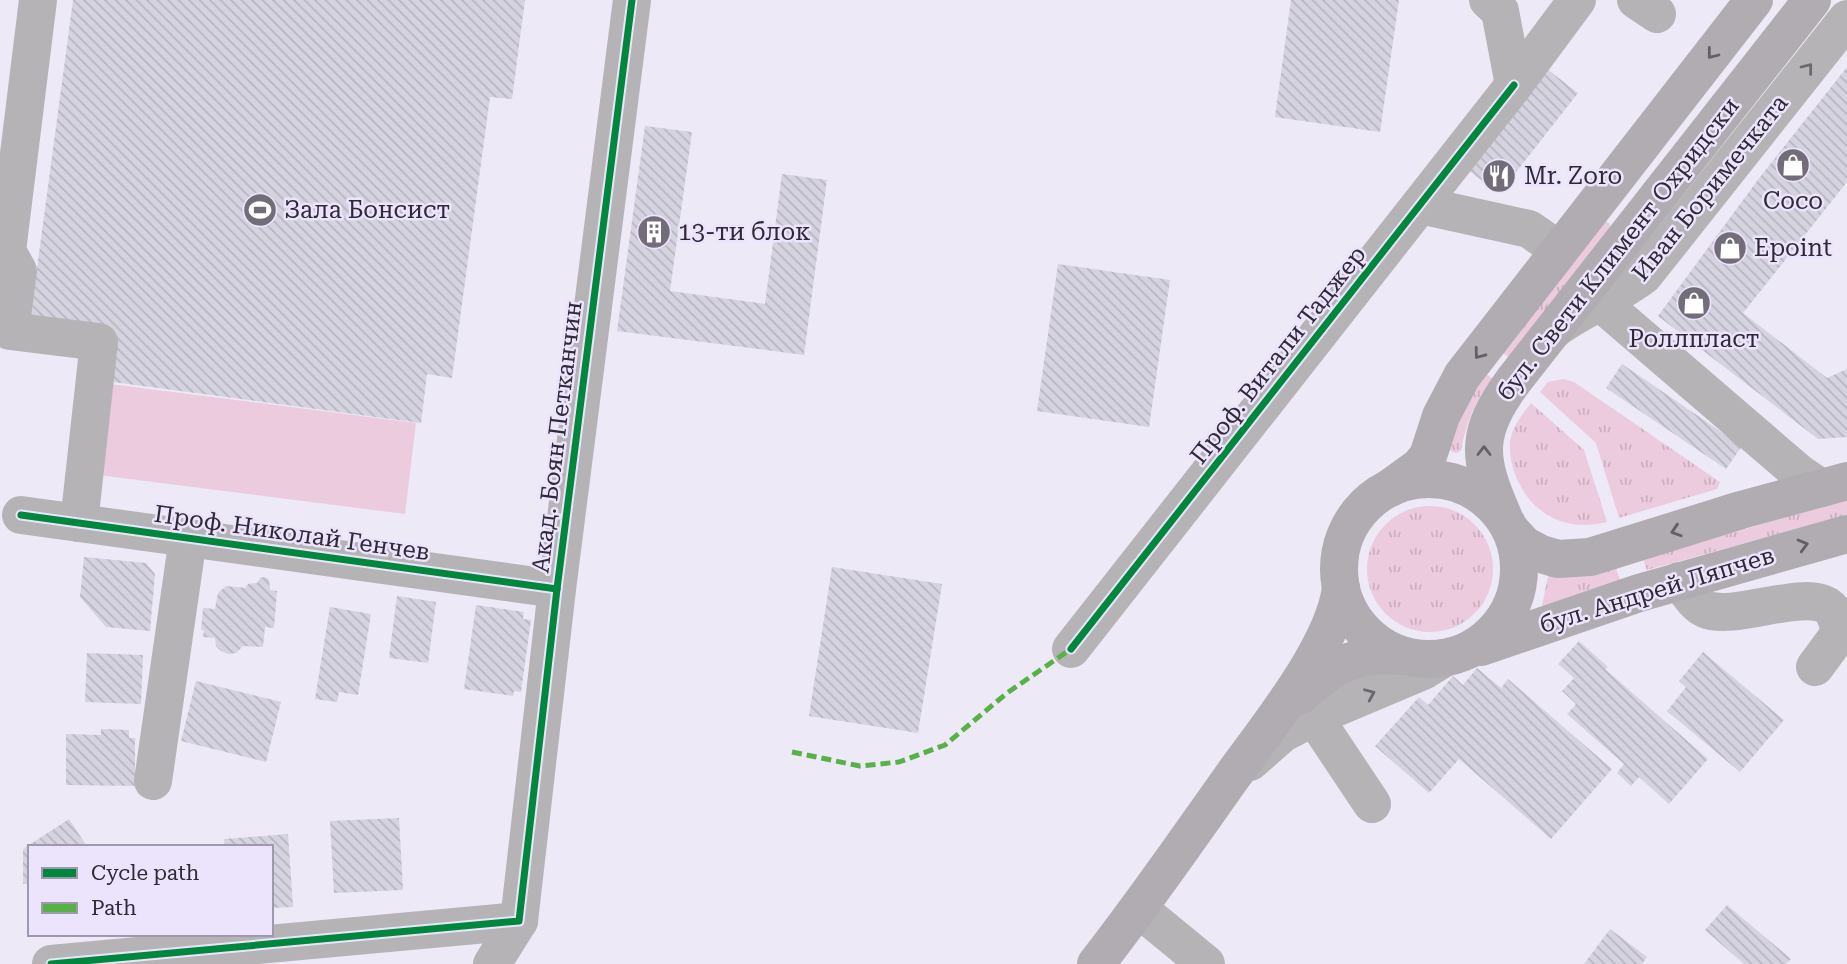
<svg xmlns="http://www.w3.org/2000/svg" width="1847" height="964" font-family="'Roboto Serif',serif">
  <style>
    .grass { fill: url(#grass-tufts) }
    .park { fill: #eccbdf }
    .building { fill: url(#building-back-hatch) }
    .lines { fill: none; stroke-linecap: round; stroke-linejoin: round }
    .minor { stroke: #b6b3b7; stroke-width: 38 }
    .major { stroke: #b0acb2; stroke-width: 38 }
    .quiet { stroke: #56b246; stroke-width: 5; stroke-dasharray: 10 5; stroke-linecap: butt }
    .cycleway-casing { stroke: #ece3fc; stroke-width: 11 }
    .cycleway { stroke: #00873e; stroke-width: 7 }
    .oneway { stroke: #635e68 }
    .oneway2 { stroke: #6c6870 }
    .labels { text-anchor: middle; stroke-width: 5; stroke-linejoin: round; paint-order: stroke }
    .poi-label { font-size: 24px; fill: #2f2a36; stroke: #ece3fc; text-anchor: start }
    .street-label { font-size: 24px; fill: #2f2a36; stroke: #ece3fc }
  </style>
  <defs>
    <pattern id="grass-tufts" width="24" height="20" patternUnits="userSpaceOnUse" patternTransform="scale(1.75)"><rect width="24" height="20" fill="#eccbdf"/><path d="M3 7l-1-3M5 7V3M7 7l1-3M15 17l-1-3M17 17v-4M19 17l1-3" fill="none" stroke="#cbaec0"/></pattern>
    <pattern id="building-back-hatch" width="6" height="6" patternUnits="userSpaceOnUse" patternTransform="scale(1.75)"><rect width="6" height="6" fill="#d4d3df"/><path d="M-1 5l2 2M0 0l6 6M5-1l2 2" fill="none" stroke="#b6b5c0"/></pattern>
  </defs>
  <rect width="100%" height="100%" fill="#ede9f6"/>
  <g class="grass">
    <path d="M1604,220L1610,224V228L1510,358L1500,351Z"/>
    <path d="M1484,372L1493,379C1475,399 1466,424 1461,450L1457,453L1452,452L1450,449L1454,429Z"/>
    <path d="M1563,379L1574,382L1720,482L1717,489L1619,518L1596,443L1540,392L1548,382Z"/>
    <path d="M1531,403L1584,450L1607,522C1569,532 1534,517 1517,479C1512,468 1509,454 1510,442C1512,427 1522,415 1531,403Z"/>
    <path d="M1847,499V515L1647,570L1643,559Z"/>
    <circle cx="1430" cy="569" r="63"/>
    <path d="M1616,568L1620,580L1543,606L1542,605L1548,577L1551,574Z"/>
  </g>
  <path class="park" d="M110,384L416,423L405,514L98,475Z"/>
  <g class="building">
    <path d="M73,0H525L512,99L490,97L452,378L427,374L421,423L105,381L111,333L30,321Z"/>
    <path d="M1291,0H1399L1380,132L1275,117Z"/>
    <path d="M1847,67V182L1743,313L1827,378L1847,369V437L1818,439L1658,316L1760,177Z"/>
    <path d="M1547,69L1578,93L1499,194L1468,170Z"/>
    <path d="M645,126L692,132L670,291L765,304L782,174L827,180L804,355L617,331Z"/>
    <path d="M1058,264L1170,280L1149,427L1037,411Z"/>
    <path d="M1622,364L1742,446L1726,469L1606,388Z"/>
    <path d="M84,557L146,563L155,574L150,631L106,627L80,597Z"/>
    <path d="M832,567L942,584L918,733L809,716Z"/>
    <path d="M264,577L269,579L270,590L277,591L274,628L265,627L263,647L243,646L236,653L228,654L221,651L216,646L215,638L203,637L204,630H201L203,608L215,609L218,593L226,586L245,588L248,584L257,583L260,578Z"/>
    <path d="M397,596L436,602L428,663L389,658Z"/>
    <path d="M476,605L524,612L523,619L531,620L521,692L514,691L513,696L464,689Z"/>
    <path d="M330,607L371,614L358,695L339,692L337,702L315,699Z"/>
    <path d="M1579,641L1608,667L1605,669L1708,759L1669,804L1639,777L1631,786L1617,773L1624,764L1567,714L1576,704L1562,691L1574,678L1558,664Z"/>
    <path d="M1703,652L1784,720L1740,772L1667,711L1686,687L1679,681Z"/>
    <path d="M87,653L143,655L141,704L85,702Z"/>
    <path d="M1477,668L1501,688L1508,679L1612,769L1551,839L1459,759L1429,793L1375,746L1419,697L1428,705L1453,676L1463,685Z"/>
    <path d="M196,681L281,702L266,762L181,741Z"/>
    <path d="M101,729L129,730V738H135V786L66,785V734L101,735Z"/>
    <path d="M399,818L403,890L334,893L330,821Z"/>
    <path d="M69,819L86,845L30,847V884H23V849Z"/>
    <path d="M288,834L293,907L271,908V847H225L224,839Z"/>
    <path d="M1727,905L1791,959L1786,964H1744L1705,930Z"/>
    <path d="M1610,929L1647,957L1642,964H1584Z"/>
  </g>
  <g class="lines">
    <g class="minor">
      <path d="M38,0L7,251L18,271L10,331L99,342L79,523"/>
      <path d="M1488,0L1500,11L1514,85"/>
      <path d="M1636,0L1657,14"/>
      <path d="M1420,205L1529,229L1559,250"/>
      <path d="M1600,302L1799,473L1821,488"/>
      <path d="M1555,329C1583,308 1616,297 1644,275L1847,19"/>
      <path d="M21,515L557,589"/>
      <path d="M1679,581C1686,589 1695,605 1705,609C1735,622 1807,587 1830,608C1837,615 1838,624 1840,633L1815,667"/>
      <path d="M1071,649L1514,85L1577,0"/>
      <path d="M1314,717L1372,804"/>
      <path d="M1250,762L1283,733L1314,717L1423,671L1444,658"/>
      <path d="M153,781L188,538"/>
      <path d="M1139,909L1206,964"/>
      <path d="M51,964L519,921"/>
      <path d="M492,964L519,921L557,589L632,0"/>
    </g>
    <g class="major">
      <circle cx="1429" cy="569" r="90"/>
      <path d="M1390,488L1419,467L1428,456L1441,416L1462,376L1754,0"/>
      <path d="M1503,516C1477,457 1475,433 1514,380L1812,0"/>
      <path d="M1512,532L1524,545L1541,554L1558,559L1590,557L1741,510L1847,481"/>
      <path d="M1481,647L1639,593L1847,534"/>
      <path d="M1300,696C1334,664 1357,652 1403,656"/>
      <path d="M1096,964C1143,904 1185,843 1229,781C1265,730 1333,649 1341,588"/>
    </g>
    <path class="quiet" d="M792,752L860,766L899,762L945,745L1007,693L1071,649"/>
    <g class="cycleway-casing">
      <g id="cycleway">
        <path d="M21,515L557,589"/>
        <path d="M1071,649L1514,85"/>
        <path d="M51,964L519,921L557,589L632,0"/>
      </g>
    </g>
    <use href="#cycleway" class="cycleway"/>
  </g>
  <defs><path id="oneway-chevron" d="M-2-3.5L2.5 0L-2 3.5" fill="none" stroke-width="1.6" stroke-linecap="round" stroke-linejoin="round" transform="scale(1.75)"/></defs>
  <g class="oneway">
    <use href="#oneway-chevron" transform="translate(1712 54) rotate(128)"/>
    <use href="#oneway-chevron" transform="translate(1479 354) rotate(127)"/>
    <use href="#oneway-chevron" transform="translate(1484 451) rotate(-90)"/>
    <use href="#oneway-chevron" transform="translate(1676 531) rotate(162)"/>
    <use href="#oneway-chevron" transform="translate(1803 545) rotate(-15)"/>
  </g>
  <g class="oneway2">
    <use href="#oneway-chevron" transform="translate(1808 68) rotate(-52)"/>
    <use href="#oneway-chevron" transform="translate(1370 694) rotate(-23)"/>
  </g>
  <defs>
    <g id="shop-disc" transform="scale(1.75)"><circle r="9.5" fill="#726d79" stroke="#ece3fc"/><path d="M-5-2.5h2.3a2.7 3.5 0 0 1 5.4 0H5L5.5 6h-11ZM-1.5-2.5h3a1.5 2.3 0 0 0-3 0Z" fill="#fff"/></g>
    <g id="restaurant-disc" transform="scale(1.75)"><circle r="9.5" fill="#726d79" stroke="#ece3fc"/><path d="M-5-6h1v4h1v-4h1v4h1v-4h1v5L-1.5 .5V6h-2V.5L-5-1ZM5-6V6H3V1.5H1.5Q1.5-4 5-6Z" fill="#fff"/></g>
    <g id="stadium-disc" transform="scale(1.75)"><circle r="9.5" fill="#726d79" stroke="#ece3fc"/><path d="M0-5a6.5 5 0 1 0 0 10a6.5 5 0 1 0 0-10ZM-3.5-1.8h7v3.6h-7Z" fill="#fff"/></g>
    <g id="building-disc" transform="scale(1.75)"><circle r="9.5" fill="#726d79" stroke="#ece3fc"/><path d="M-4-6H4V6H1V3H-1V6H-4ZM-2.5-4.3h1.7v1.8h-1.7ZM.8-4.3h1.7v1.8H.8ZM-2.5-1h1.7V.8h-1.7ZM.8-1h1.7V.8H.8Z" fill="#fff"/></g>
  </defs>
  <g fill-rule="evenodd">
    <use href="#shop-disc" x="1793" y="165"/>
    <use href="#restaurant-disc" x="1499" y="176"/>
    <use href="#stadium-disc" x="260" y="210"/>
    <use href="#building-disc" x="654" y="232"/>
    <use href="#shop-disc" x="1730" y="248"/>
    <use href="#shop-disc" x="1694" y="303"/>
  </g>
  <g class="labels">
    <g class="poi-label">
      <text x="1524" y="184">Mr. Zoro</text>
      <text x="1793" y="209" text-anchor="middle">Coco</text>
      <text x="284" y="218">Зала Бонсист</text>
      <text x="678" y="240">13-ти блок</text>
      <text x="1754" y="256">Epoint</text>
      <text x="1694" y="347" text-anchor="middle">Роллпласт</text>
    </g>
    <g class="street-label">
      <text transform="translate(1710 188) rotate(-51)" y="8">Иван Боримечката</text>
      <text transform="translate(1618 249) rotate(-52)" y="8">бул. Свети Климент Охридски</text>
      <text transform="translate(1278 355) rotate(-52)" y="8">Проф. Витали Таджер</text>
      <text transform="translate(557 437) rotate(-83)" y="8">Акад. Боян Петканчин</text>
      <text transform="translate(292 533) rotate(8)" y="8">Проф. Николай Генчев</text>
      <text transform="translate(1657 590) rotate(-17)" y="8">бул. Андрей Ляпчев</text>
    </g>
  </g>
  <rect x="28" y="845" width="245" height="91" fill="#ece3fc" stroke="#a099ad" stroke-width="2"/>
  <rect x="42" y="868" width="35" height="10" fill="#00873e" stroke="#a099ad" stroke-width="2"/>
  <text x="91" y="880" font-size="21" fill="#2f2a36">Cycle path</text>
  <rect x="42" y="903" width="35" height="10" fill="#56b246" stroke="#a099ad" stroke-width="2"/>
  <text x="91" y="915" font-size="21" fill="#2f2a36">Path</text>
</svg>
